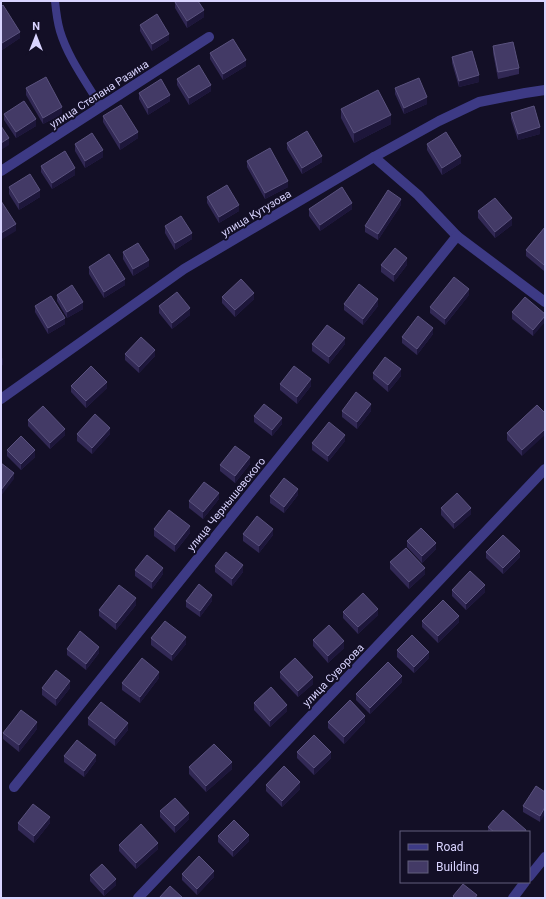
<svg xmlns="http://www.w3.org/2000/svg" width="546" height="899" font-family="Roboto,sans-serif">
  <style>
    .lines { fill: none; stroke-linecap: round; stroke-linejoin: round }
    .service { stroke: #3d3a85; stroke-width: 8 }
    .minor { stroke: #3d3a85; stroke-width: 10 }
    .tertiary { stroke: #3d3a85; stroke-width: 10 }
    .wall { fill: #312854 }
    .shaded-wall { fill: #1d163a }
    .building { fill: #433a66; stroke: #5a527e }
    .labels { text-anchor: middle; stroke-width: 4; stroke-linejoin: round; paint-order: stroke }
    .street-label { font-size: 11px; fill: #d9d4ff; stroke: #130f26 }
  </style>
  <rect width="100%" height="100%" fill="#130f26"/>
  <g class="lines">
    <path class="service" d="M55,1C56,11 57,21 60,31C68,58 87,83 101,107"/>
    <g class="minor">
      <path d="M374,157L418,195L457,236L545,302"/>
      <path d="M1,171L209,37"/>
      <path d="M1,399L184,269L374,157L439,121L479,102L525,93L545,90"/>
      <path d="M14,787L457,236"/>
      <path d="M138,898L545,469"/>
    </g>
    <g class="tertiary">
      <path d="M529,877L545,857"/>
      <path d="M513,898L525,882"/>
    </g>
  </g>
  <g class="wall">
    <path d="M175,2L204,17L187,28L175,8Z"/>
    <path d="M1,7L20,38L2,50L1,48Z"/>
    <path d="M140,25L169,40L152,51L140,31Z"/>
    <path d="M493,46L519,68V74L498,79L493,53Z"/>
    <path d="M210,53L246,66L223,80L210,59Z"/>
    <path d="M452,57L479,82L459,87L452,63Z"/>
    <path d="M177,79L211,91L189,105L177,85Z"/>
    <path d="M26,88L62,114L43,124L26,95Z"/>
    <path d="M395,88L427,104L404,114L395,94Z"/>
    <path d="M139,93L170,101L148,115L139,99Z"/>
    <path d="M341,109L391,124L354,143L341,118Z"/>
    <path d="M511,113L540,134L518,140L511,119Z"/>
    <path d="M4,114L36,126L16,138L4,120Z"/>
    <path d="M103,116L138,138L120,150L103,122Z"/>
    <path d="M287,143L322,162L302,174L287,149Z"/>
    <path d="M75,144L103,157L85,168L75,151Z"/>
    <path d="M427,144L461,163L442,175L427,150Z"/>
    <path d="M247,161L288,187L265,199L247,167Z"/>
    <path d="M41,166L75,175L52,189L41,172Z"/>
    <path d="M9,187L40,197L19,210L9,194Z"/>
    <path d="M207,197L239,211L219,223L207,203Z"/>
    <path d="M401,205L378,240L365,232V226Z"/>
    <path d="M309,209H352L320,231L309,216Z"/>
    <path d="M478,211L512,225L495,238L478,218Z"/>
    <path d="M165,226L192,239L175,250L165,233Z"/>
    <path d="M545,227V271H544L526,256V250Z"/>
    <path d="M123,252L149,266L133,276L123,259Z"/>
    <path d="M381,265H407L394,282L381,272Z"/>
    <path d="M89,267L125,285L104,298L89,274Z"/>
    <path d="M57,295L83,309L67,318L57,301Z"/>
    <path d="M469,295L445,325L430,313V307Z"/>
    <path d="M222,297L254,299L235,317L222,303Z"/>
    <path d="M344,304L378,306L363,325L344,310Z"/>
    <path d="M35,306L65,324L48,334L35,312Z"/>
    <path d="M159,306L190,315L172,329L159,313Z"/>
    <path d="M512,312L545,314L533,336L512,319Z"/>
    <path d="M433,334L417,355L402,343V337Z"/>
    <path d="M312,344H345L329,364L312,351Z"/>
    <path d="M125,354L155,356L139,373L125,360Z"/>
    <path d="M373,373L401,376L388,392L373,379Z"/>
    <path d="M280,384L311,386L297,404L280,390Z"/>
    <path d="M71,386L107,388L86,408L71,392Z"/>
    <path d="M537,405L522,456L507,440V433Z"/>
    <path d="M342,411H371L357,429L342,417Z"/>
    <path d="M254,416L282,424L272,436L254,422Z"/>
    <path d="M28,420L65,435L50,449L28,426Z"/>
    <path d="M77,434H110L92,454L77,441Z"/>
    <path d="M345,441L328,462L312,450V443Z"/>
    <path d="M7,450L35,457L21,470L7,456Z"/>
    <path d="M250,464L235,483L220,471V465Z"/>
    <path d="M298,495L284,513L270,503V496Z"/>
    <path d="M545,498V506L544,505V499Z"/>
    <path d="M219,499L203,519L189,508V501Z"/>
    <path d="M441,508L471,514L454,529L441,515Z"/>
    <path d="M154,529L190,533L175,552L154,536Z"/>
    <path d="M243,534L273,535L259,553L243,541Z"/>
    <path d="M407,541L436,549L422,563L407,547Z"/>
    <path d="M486,552L520,557L503,574L486,558Z"/>
    <path d="M390,562L425,574L409,589L390,569Z"/>
    <path d="M215,566L243,572L232,586L215,572Z"/>
    <path d="M135,570L163,574L152,589L135,576Z"/>
    <path d="M452,590L485,592L466,610L452,596Z"/>
    <path d="M186,601H212L200,617L186,607Z"/>
    <path d="M136,605L116,630L99,616V610Z"/>
    <path d="M343,612L378,615L358,634L343,618Z"/>
    <path d="M422,621L459,622L438,643L422,627Z"/>
    <path d="M151,638L186,644L172,661L151,645Z"/>
    <path d="M313,640L344,648L328,663L313,646Z"/>
    <path d="M67,649L99,653L86,670L67,655Z"/>
    <path d="M397,650L429,658L414,673L397,657Z"/>
    <path d="M280,672L313,684L298,697L280,678Z"/>
    <path d="M159,678L140,703L122,690V683Z"/>
    <path d="M402,682L370,714L356,700V694Z"/>
    <path d="M42,688H70L56,706L42,695Z"/>
    <path d="M254,703L287,711L270,727L254,710Z"/>
    <path d="M88,718L128,730L115,746L88,725Z"/>
    <path d="M328,722H365L344,744L328,728Z"/>
    <path d="M37,729L19,752L3,739V733Z"/>
    <path d="M297,752L331,758L314,775L297,758Z"/>
    <path d="M64,756L96,761L84,777L64,762Z"/>
    <path d="M189,767L232,769L206,792L189,774Z"/>
    <path d="M266,785L300,789L282,807L266,791Z"/>
    <path d="M545,792L540,822L523,812V806Z"/>
    <path d="M160,811L189,819L175,833L160,817Z"/>
    <path d="M18,823H50L34,843L18,830Z"/>
    <path d="M488,827L526,832H488Z"/>
    <path d="M218,836L249,841L233,857L218,842Z"/>
    <path d="M119,845L158,849L136,869L119,851Z"/>
    <path d="M182,874L214,877L197,895L182,880Z"/>
    <path d="M90,875L116,885L104,896L90,881Z"/>
  </g>
  <g class="shaded-wall">
    <path d="M204,10V17L187,28V21Z"/>
    <path d="M20,32V38L2,50V43Z"/>
    <path d="M169,34V40L152,51V44Z"/>
    <path d="M246,60V66L223,80V74Z"/>
    <path d="M479,75V82L459,87V81Z"/>
    <path d="M211,85V91L189,105V98Z"/>
    <path d="M170,95V101L148,115V108Z"/>
    <path d="M427,97V104L404,114V108Z"/>
    <path d="M62,107V114L43,124V118Z"/>
    <path d="M391,115V124L354,143V133Z"/>
    <path d="M36,119V126L16,138V132Z"/>
    <path d="M540,127V134L518,140V134Z"/>
    <path d="M138,132V138L120,150V143Z"/>
    <path d="M9,138V145L1,150V143Z"/>
    <path d="M103,150V157L85,168V161Z"/>
    <path d="M322,156V162L302,174V168Z"/>
    <path d="M461,156V163L442,175V168Z"/>
    <path d="M75,168V175L52,189V183Z"/>
    <path d="M288,181V187L265,199V193Z"/>
    <path d="M40,190V197L19,210V203Z"/>
    <path d="M401,199V205L378,240V234Z"/>
    <path d="M352,203V209L320,231V225Z"/>
    <path d="M239,205V211L219,223V217Z"/>
    <path d="M512,218V225L495,238V232Z"/>
    <path d="M16,224V231L1,240V233Z"/>
    <path d="M192,233V239L175,250V243Z"/>
    <path d="M407,258V265L394,282V275Z"/>
    <path d="M149,260V266L133,276V269Z"/>
    <path d="M125,279V285L104,298V292Z"/>
    <path d="M469,289V295L445,325V319Z"/>
    <path d="M254,293V299L235,317V310Z"/>
    <path d="M378,299V306L363,325V319Z"/>
    <path d="M83,302V309L67,318V312Z"/>
    <path d="M190,308V315L172,329V323Z"/>
    <path d="M545,316V322L533,336V330Z"/>
    <path d="M65,318V324L48,334V328Z"/>
    <path d="M433,328V334L417,355V349Z"/>
    <path d="M345,338V344L329,364V357Z"/>
    <path d="M155,350V356L139,373V367Z"/>
    <path d="M3,358V365L1,366V359Z"/>
    <path d="M401,369V376L388,392V385Z"/>
    <path d="M311,379V386L297,404V397Z"/>
    <path d="M107,382V388L86,408V401Z"/>
    <path d="M371,404V411L357,429V422Z"/>
    <path d="M282,418V424L272,436V430Z"/>
    <path d="M110,428V434L92,454V448Z"/>
    <path d="M65,429V435L50,449V443Z"/>
    <path d="M545,429V435L522,456V450Z"/>
    <path d="M345,435V441L328,462V456Z"/>
    <path d="M35,450V457L21,470V464Z"/>
    <path d="M250,457V464L235,483V476Z"/>
    <path d="M14,473V479L1,496V490Z"/>
    <path d="M298,489V495L284,513V507Z"/>
    <path d="M219,493V499L203,519V512Z"/>
    <path d="M471,508V514L454,529V523Z"/>
    <path d="M190,526V533L175,552V545Z"/>
    <path d="M273,529V535L259,553V546Z"/>
    <path d="M436,543V549L422,563V556Z"/>
    <path d="M520,551V557L503,574V568Z"/>
    <path d="M243,565V572L232,586V579Z"/>
    <path d="M163,568V574L152,589V582Z"/>
    <path d="M425,568V574L409,589V582Z"/>
    <path d="M485,585V592L466,610V604Z"/>
    <path d="M212,595V601L200,617V611Z"/>
    <path d="M136,598V605L116,630V623Z"/>
    <path d="M378,609V615L358,634V627Z"/>
    <path d="M459,616V622L438,643V636Z"/>
    <path d="M186,637V644L172,661V655Z"/>
    <path d="M344,641V648L328,663V656Z"/>
    <path d="M99,647V653L86,670V664Z"/>
    <path d="M429,652V658L414,673V667Z"/>
    <path d="M159,672V678L140,703V697Z"/>
    <path d="M402,676V682L370,714V708Z"/>
    <path d="M313,677V684L298,697V691Z"/>
    <path d="M70,681V688L56,706V699Z"/>
    <path d="M287,705V711L270,727V721Z"/>
    <path d="M365,716V722L344,744V737Z"/>
    <path d="M37,722V729L19,752V745Z"/>
    <path d="M128,723V730L115,746V739Z"/>
    <path d="M331,752V758L314,775V768Z"/>
    <path d="M96,755V761L84,777V771Z"/>
    <path d="M232,762V769L206,792V786Z"/>
    <path d="M300,782V789L282,807V801Z"/>
    <path d="M545,807V814L540,822V816Z"/>
    <path d="M189,813V819L175,833V826Z"/>
    <path d="M50,817V823L34,843V836Z"/>
    <path d="M249,835V841L233,857V851Z"/>
    <path d="M158,843V849L136,869V863Z"/>
    <path d="M214,871V877L197,895V889Z"/>
    <path d="M116,879V885L104,896V890Z"/>
  </g>
  <g class="building">
    <path d="M176,1H198L204,10L187,21L175,2Z"/>
    <path d="M3,5L20,32L2,43L1,42V7Z"/>
    <path d="M157,14L169,34L152,44L140,25Z"/>
    <path d="M233,39L246,60L223,74L210,53Z"/>
    <path d="M513,42L519,68L498,72L493,46Z"/>
    <path d="M472,51L479,75L459,81L452,57Z"/>
    <path d="M199,65L211,85L189,98L177,79Z"/>
    <path d="M46,77L62,107L43,118L26,88Z"/>
    <path d="M419,78L427,97L404,108L395,88Z"/>
    <path d="M161,79L170,95L148,108L139,93Z"/>
    <path d="M378,90L391,115L354,133L341,109Z"/>
    <path d="M24,101L36,119L16,132L4,114Z"/>
    <path d="M121,105L138,132L120,143L103,116Z"/>
    <path d="M534,106L540,127L518,134L511,113Z"/>
    <path d="M1,126L9,138L1,143Z"/>
    <path d="M307,131L322,156L302,168L287,143Z"/>
    <path d="M446,132L461,156L442,168L427,144Z"/>
    <path d="M92,133L103,150L85,161L75,144Z"/>
    <path d="M270,148L288,181L265,193L247,161Z"/>
    <path d="M65,151L75,168L52,183L41,166Z"/>
    <path d="M30,174L40,190L19,203L9,187Z"/>
    <path d="M227,185L239,205L219,217L207,197Z"/>
    <path d="M342,187L352,203L320,225L309,209Z"/>
    <path d="M388,190L401,199L378,234L365,226Z"/>
    <path d="M495,198L512,218L495,232L478,211Z"/>
    <path d="M1,201L16,224L1,233Z"/>
    <path d="M181,216L192,233L175,243L165,226Z"/>
    <path d="M545,227V264L544,265L526,250Z"/>
    <path d="M138,243L149,260L133,269L123,252Z"/>
    <path d="M395,248L407,258L394,275L381,265Z"/>
    <path d="M109,254L125,279L104,292L89,267Z"/>
    <path d="M454,277L469,289L445,319L430,307Z"/>
    <path d="M241,279L254,293L235,310L222,297Z"/>
    <path d="M359,284L378,299L363,319L344,304Z"/>
    <path d="M72,285L83,302L67,312L57,295Z"/>
    <path d="M177,292L190,308L172,323L159,306Z"/>
    <path d="M51,296L65,318L48,328L35,306Z"/>
    <path d="M525,297L545,314V316L533,330L512,312Z"/>
    <path d="M418,316L433,328L417,349L402,337Z"/>
    <path d="M327,325L345,338L329,357L312,344Z"/>
    <path d="M141,337L155,350L139,367L125,354Z"/>
    <path d="M385,357L401,369L388,385L373,373Z"/>
    <path d="M91,366L107,382L86,401L71,386Z"/>
    <path d="M294,366L311,379L297,397L280,384Z"/>
    <path d="M356,392L371,404L357,422L342,411Z"/>
    <path d="M264,404L282,418L272,430L254,416Z"/>
    <path d="M537,405L545,413V429L522,450L507,433Z"/>
    <path d="M43,406L65,429L50,443L28,420Z"/>
    <path d="M95,414L110,428L92,448L77,434Z"/>
    <path d="M329,422L345,435L328,456L312,443Z"/>
    <path d="M21,436L35,450L21,464L7,450Z"/>
    <path d="M235,446L250,457L235,476L220,465Z"/>
    <path d="M1,463L14,473L1,490Z"/>
    <path d="M284,478L298,489L284,507L270,496Z"/>
    <path d="M204,482L219,493L203,512L189,501Z"/>
    <path d="M457,493L471,508L454,523L441,508Z"/>
    <path d="M169,510L190,526L175,545L154,529Z"/>
    <path d="M257,516L273,529L259,546L243,534Z"/>
    <path d="M421,528L436,543L422,556L407,541Z"/>
    <path d="M503,535L520,551L503,568L486,552Z"/>
    <path d="M406,548L425,568L409,582L390,562Z"/>
    <path d="M226,552L243,565L232,579L215,566Z"/>
    <path d="M147,555L163,568L152,582L135,570Z"/>
    <path d="M470,571L485,585L466,604L452,590Z"/>
    <path d="M199,584L212,595L200,611L186,601Z"/>
    <path d="M119,585L136,598L116,623L99,610Z"/>
    <path d="M363,593L378,609L358,627L343,612Z"/>
    <path d="M443,600L459,616L438,636L422,621Z"/>
    <path d="M165,621L186,637L172,655L151,638Z"/>
    <path d="M329,625L344,641L328,656L313,640Z"/>
    <path d="M80,631L99,647L86,664L67,649Z"/>
    <path d="M412,635L429,652L414,667L397,650Z"/>
    <path d="M142,658L159,672L140,697L122,683Z"/>
    <path d="M295,658L313,677L298,691L280,672Z"/>
    <path d="M388,662L402,676L370,708L356,694Z"/>
    <path d="M56,670L70,681L56,699L42,688Z"/>
    <path d="M271,687L287,705L270,721L254,703Z"/>
    <path d="M350,700L365,716L344,737L328,722Z"/>
    <path d="M101,702L128,723L115,739L88,718Z"/>
    <path d="M21,710L37,722L19,745L3,733Z"/>
    <path d="M314,735L331,752L314,768L297,752Z"/>
    <path d="M77,740L96,755L84,771L64,756Z"/>
    <path d="M214,744L232,762L206,786L189,767Z"/>
    <path d="M284,766L300,782L282,801L266,785Z"/>
    <path d="M536,786L545,792V807L540,816L523,806Z"/>
    <path d="M175,798L189,813L175,826L160,811Z"/>
    <path d="M33,804L50,817L34,836L18,823Z"/>
    <path d="M503,810L526,830L525,832H494L488,827Z"/>
    <path d="M234,820L249,835L233,851L218,836Z"/>
    <path d="M141,824L158,843L136,863L119,845Z"/>
    <path d="M199,856L214,871L197,889L182,874Z"/>
    <path d="M102,864L116,879L104,890L90,875Z"/>
    <path d="M463,884L477,895L475,898H455L453,896Z"/>
    <path d="M170,886L183,898H159Z"/>
  </g>
  <g class="labels">
    <g class="street-label">
      <text transform="translate(99 94) rotate(-33)" y="4">улица Степана Разина</text>
      <text transform="translate(256 213) rotate(-31)" y="4">улица Кутузова</text>
      <text transform="translate(226 504) rotate(-51)" y="4">улица Чернышевского</text>
      <text transform="translate(333 675) rotate(-46)" y="4">улица Суворова</text>
    </g>
  </g>
  <rect width="546" height="899" fill="none" stroke="#d9d4ff" stroke-width="4"/>
  <rect x="400" y="831" width="130" height="52" fill="#130f26" stroke="#625e7d"/>
  <rect x="408" y="844" width="20" height="6" fill="#3d3a85" stroke="#625e7d"/>
  <text x="436" y="851" font-size="12" fill="#d9d4ff">Road</text>
  <rect x="408" y="861" width="20" height="12" fill="#433a66" stroke="#625e7d"/>
  <text x="436" y="871" font-size="12" fill="#d9d4ff">Building</text>
  <g transform="translate(36 36)" stroke="#130f26" stroke-width="3" paint-order="stroke">
  <path d="M0-3L7 15L0 10L-7 15Z" fill="#d9d4ff"/>
  <text y="-6" font-size="11" font-weight="bold" text-anchor="middle" fill="#d9d4ff">N</text>
  </g>
</svg>
